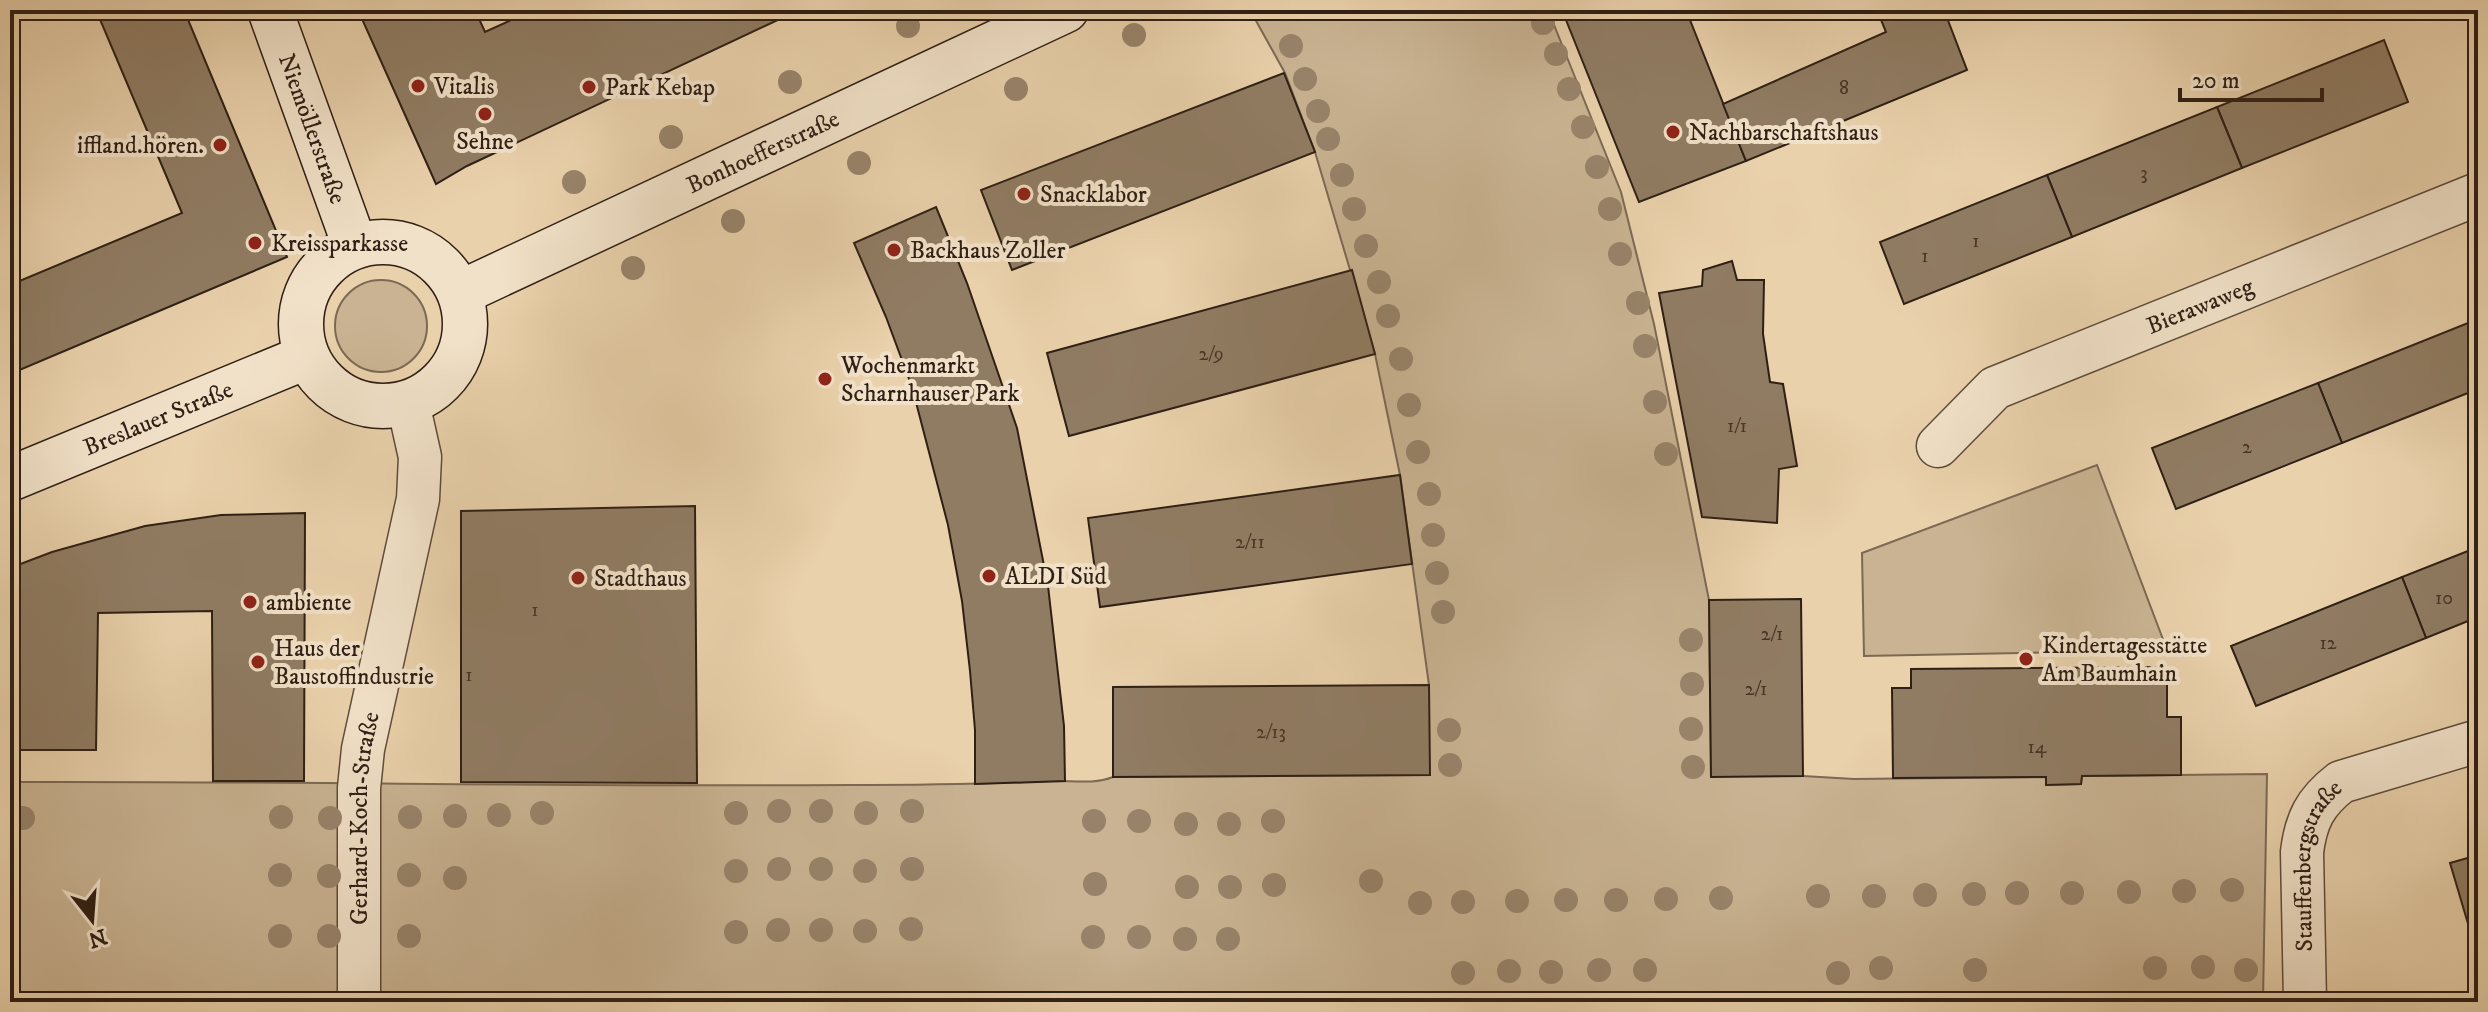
<svg xmlns="http://www.w3.org/2000/svg" width="2488" height="1012" font-family="'IM FELL DW Pica',serif">
  <style>
    .green { fill: #c9b392; stroke: #7c6954; stroke-width: 2 }
    .building { fill: #907c63; stroke: #2f1f15; stroke-width: 2 }
    .lines { fill: none; stroke-linecap: round; stroke-linejoin: round }
    .minor-casing { stroke: #5e4c3a; stroke-width: 45 }
    .secondary-casing { stroke: #2f1f15; stroke-width: 47 }
    .minor { stroke: #f1e1c8; stroke-width: 42 }
    .secondary { stroke: #f1e1c8; stroke-width: 44 }
    .tree { fill: #98836a }
    .poi-dot { fill: #8f2418; stroke: #f1e1c8; stroke-width: 3 }
    .labels { text-anchor: middle; stroke-width: 8; stroke-linejoin: round; paint-order: stroke }
    .number-label { font-size: 20px; fill: #473628 }
    .poi-label { font-size: 24px; fill: #2f1f15; stroke: #f1e1c8; text-anchor: start }
    .street-label { font-size: 24px; fill: #2f1f15; stroke: #f1e1c8 }
  </style>
  <rect width="100%" height="100%" fill="#e9d1ab"/>
  <filter id="stains"><feTurbulence type="fractalNoise" baseFrequency=".0025" numOctaves="4"/><feColorMatrix values="0 0 0 0 .2 0 0 0 0 .09 0 0 0 0 .02 0 0 0 .5 -.17"/></filter>
  <radialGradient id="worn" r=".72"><stop offset=".6" stop-color="#630" stop-opacity="0"/><stop offset="1" stop-color="#630" stop-opacity=".3"/></radialGradient>
  <g class="green">
    <path d="M1250,10H1548L1621,192L1654,324L1709,600L1711,776H1803L1854,779L2046,777L2047,785L2081,784L2082,776L2267,774L2263,1002H10V782C290,781 569,787 849,785C915,785 982,784 1048,781C1071,780 1092,785 1113,777L1429,775V685L1400,475L1375,354L1315,152L1285,73Z"/>
    <circle cx="381" cy="326" r="46"/>
    <path d="M2097,465L2167,650L1864,656L1862,553Z"/>
  </g>
  <g class="building">
    <path d="M96,10H184L287,257L10,374V285L182,213Z"/>
    <path d="M358,10H475L485,32L533,10H799L467,166L436,184Z"/>
    <path d="M1562,10H1686L1746,161L1639,202Z"/>
    <path d="M1877,10H1944L1967,70L1746,161L1723,104L1886,32Z"/>
    <path d="M2384,40L2408,102L2242,168L2217,107Z"/>
    <path d="M1284,73L1315,152L1012,270L981,190Z"/>
    <path d="M2217,107L2242,168L2072,237L2047,175Z"/>
    <path d="M2047,175L2072,237L1904,304L1880,242Z"/>
    <path d="M936,207L967,283L1017,428L1048,586L1064,726L1065,781L975,784V730L970,671L962,601L948,525L912,387L886,317L854,243Z"/>
    <path d="M1732,261L1737,280H1764L1763,334L1770,382L1783,384L1797,466L1779,469L1777,523L1702,517L1659,293L1702,286L1703,270Z"/>
    <path d="M1352,270L1375,354L1069,436L1047,353Z"/>
    <path d="M2478,319V389L2342,443L2318,383Z"/>
    <path d="M2318,383L2342,443L2176,509L2152,448Z"/>
    <path d="M1400,475L1412,564L1100,607L1088,518Z"/>
    <path d="M695,506L697,783L461,782V511Z"/>
    <path d="M305,513L304,781H213L212,611L98,613L96,750H10L12,614H10V568L52,552L145,526L221,515Z"/>
    <path d="M2478,547V617L2426,638L2402,577Z"/>
    <path d="M2402,577L2426,638L2256,706L2231,646Z"/>
    <path d="M1801,599L1803,776L1711,777L1709,600Z"/>
    <path d="M2167,667V717H2181V775L2082,776L2081,784L2046,785V777L1893,778L1892,688H1911V669Z"/>
    <path d="M1429,685L1430,775L1113,777V687Z"/>
    <path d="M2478,855V924L2469,927L2450,863Z"/>
  </g>
  <g class="lines">
    <g class="minor-casing">
      <g id="minor">
        <path id="s1" d="M1938,446L1995,388L2478,194"/>
        <path id="s2" d="M359,1002V788L363,749L418,499L420,457L408,403"/>
        <path id="s3" d="M2305,1002L2302,852C2306,820 2315,802 2341,782L2478,741"/>
      </g>
    </g>
    <g class="secondary-casing">
      <g id="secondary">
        <path id="s4" d="M270,10L355,246"/>
        <circle cx="383" cy="324" r="82"/>
        <path id="s5" d="M460,293L1066,10"/>
        <path id="s6" d="M10,479L306,357"/>
      </g>
    </g>
    <use href="#minor" class="minor"/>
    <use href="#secondary" class="secondary"/>
  </g>
  <g class="tree">
    <circle cx="1543" cy="23" r="12"/>
    <circle cx="908" cy="26" r="12"/>
    <circle cx="1134" cy="35" r="12"/>
    <circle cx="1291" cy="46" r="12"/>
    <circle cx="1556" cy="54" r="12"/>
    <circle cx="1305" cy="79" r="12"/>
    <circle cx="790" cy="82" r="12"/>
    <circle cx="1016" cy="89" r="12"/>
    <circle cx="1569" cy="89" r="12"/>
    <circle cx="1318" cy="111" r="12"/>
    <circle cx="1583" cy="127" r="12"/>
    <circle cx="671" cy="137" r="12"/>
    <circle cx="1328" cy="139" r="12"/>
    <circle cx="859" cy="163" r="12"/>
    <circle cx="1597" cy="167" r="12"/>
    <circle cx="1342" cy="175" r="12"/>
    <circle cx="574" cy="182" r="12"/>
    <circle cx="1354" cy="209" r="12"/>
    <circle cx="1610" cy="209" r="12"/>
    <circle cx="733" cy="221" r="12"/>
    <circle cx="1366" cy="246" r="12"/>
    <circle cx="1620" cy="254" r="12"/>
    <circle cx="633" cy="268" r="12"/>
    <circle cx="1379" cy="282" r="12"/>
    <circle cx="1638" cy="303" r="12"/>
    <circle cx="1388" cy="316" r="12"/>
    <circle cx="1645" cy="346" r="12"/>
    <circle cx="1401" cy="359" r="12"/>
    <circle cx="1655" cy="402" r="12"/>
    <circle cx="1409" cy="405" r="12"/>
    <circle cx="1418" cy="452" r="12"/>
    <circle cx="1666" cy="454" r="12"/>
    <circle cx="1429" cy="494" r="12"/>
    <circle cx="1433" cy="535" r="12"/>
    <circle cx="1437" cy="573" r="12"/>
    <circle cx="1443" cy="612" r="12"/>
    <circle cx="1691" cy="640" r="12"/>
    <circle cx="1692" cy="684" r="12"/>
    <circle cx="1691" cy="729" r="12"/>
    <circle cx="1449" cy="730" r="12"/>
    <circle cx="1450" cy="765" r="12"/>
    <circle cx="1693" cy="767" r="12"/>
    <circle cx="779" cy="811" r="12"/>
    <circle cx="821" cy="811" r="12"/>
    <circle cx="912" cy="811" r="12"/>
    <circle cx="542" cy="813" r="12"/>
    <circle cx="736" cy="813" r="12"/>
    <circle cx="866" cy="813" r="12"/>
    <circle cx="499" cy="815" r="12"/>
    <circle cx="455" cy="816" r="12"/>
    <circle cx="281" cy="817" r="12"/>
    <circle cx="410" cy="817" r="12"/>
    <circle cx="23" cy="818" r="12"/>
    <circle cx="330" cy="818" r="12"/>
    <circle cx="1094" cy="821" r="12"/>
    <circle cx="1139" cy="821" r="12"/>
    <circle cx="1273" cy="821" r="12"/>
    <circle cx="1186" cy="824" r="12"/>
    <circle cx="1229" cy="824" r="12"/>
    <circle cx="779" cy="869" r="12"/>
    <circle cx="821" cy="869" r="12"/>
    <circle cx="912" cy="869" r="12"/>
    <circle cx="736" cy="871" r="12"/>
    <circle cx="865" cy="871" r="12"/>
    <circle cx="280" cy="875" r="12"/>
    <circle cx="409" cy="875" r="12"/>
    <circle cx="329" cy="876" r="12"/>
    <circle cx="455" cy="878" r="12"/>
    <circle cx="1371" cy="881" r="12"/>
    <circle cx="1095" cy="884" r="12"/>
    <circle cx="1274" cy="885" r="12"/>
    <circle cx="1187" cy="887" r="12"/>
    <circle cx="1230" cy="887" r="12"/>
    <circle cx="2232" cy="890" r="12"/>
    <circle cx="2184" cy="891" r="12"/>
    <circle cx="2129" cy="892" r="12"/>
    <circle cx="2017" cy="893" r="12"/>
    <circle cx="2072" cy="893" r="12"/>
    <circle cx="1974" cy="894" r="12"/>
    <circle cx="1925" cy="895" r="12"/>
    <circle cx="1818" cy="896" r="12"/>
    <circle cx="1874" cy="896" r="12"/>
    <circle cx="1721" cy="898" r="12"/>
    <circle cx="1666" cy="899" r="12"/>
    <circle cx="1566" cy="900" r="12"/>
    <circle cx="1616" cy="900" r="12"/>
    <circle cx="1517" cy="901" r="12"/>
    <circle cx="1463" cy="902" r="12"/>
    <circle cx="1420" cy="903" r="12"/>
    <circle cx="911" cy="929" r="12"/>
    <circle cx="778" cy="930" r="12"/>
    <circle cx="821" cy="930" r="12"/>
    <circle cx="865" cy="931" r="12"/>
    <circle cx="736" cy="932" r="12"/>
    <circle cx="280" cy="936" r="12"/>
    <circle cx="329" cy="936" r="12"/>
    <circle cx="409" cy="936" r="12"/>
    <circle cx="1093" cy="937" r="12"/>
    <circle cx="1139" cy="937" r="12"/>
    <circle cx="1185" cy="939" r="12"/>
    <circle cx="1228" cy="939" r="12"/>
    <circle cx="2203" cy="967" r="12"/>
    <circle cx="1881" cy="968" r="12"/>
    <circle cx="2155" cy="968" r="12"/>
    <circle cx="1599" cy="970" r="12"/>
    <circle cx="1645" cy="970" r="12"/>
    <circle cx="1975" cy="970" r="12"/>
    <circle cx="2246" cy="970" r="12"/>
    <circle cx="1509" cy="971" r="12"/>
    <circle cx="1551" cy="972" r="12"/>
    <circle cx="1463" cy="973" r="12"/>
    <circle cx="1838" cy="973" r="12"/>
  </g>
  <g class="poi-dot">
    <circle cx="418" cy="86" r="8"/>
    <circle cx="589" cy="87" r="8"/>
    <circle cx="485" cy="114" r="8"/>
    <circle cx="1673" cy="132" r="8"/>
    <circle cx="220" cy="145" r="8"/>
    <circle cx="1024" cy="194" r="8"/>
    <circle cx="255" cy="243" r="8"/>
    <circle cx="894" cy="250" r="8"/>
    <circle cx="825" cy="379" r="8"/>
    <circle cx="989" cy="576" r="8"/>
    <circle cx="578" cy="578" r="8"/>
    <circle cx="250" cy="602" r="8"/>
    <circle cx="2026" cy="659" r="8"/>
    <circle cx="258" cy="662" r="8"/>
  </g>
  <g class="labels">
    <g class="number-label">
      <text x="1844" y="94">8</text>
      <text x="2144" y="179">3</text>
      <text x="1976" y="247">1</text>
      <text x="1925" y="262">1</text>
      <text x="1211" y="360">2/9</text>
      <text x="1737" y="432">1/1</text>
      <text x="2247" y="453">2</text>
      <text x="1250" y="548">2/11</text>
      <text x="2444" y="604">10</text>
      <text x="535" y="616">1</text>
      <text x="1772" y="640">2/1</text>
      <text x="2328" y="649">12</text>
      <text x="469" y="681">1</text>
      <text x="1756" y="695">2/1</text>
      <text x="1271" y="738">2/13</text>
      <text x="2037" y="753">14</text>
    </g>
    <g class="poi-label">
      <text x="434" y="94">Vitalis</text>
      <text x="605" y="95">Park Kebap</text>
      <text x="1689" y="140">Nachbarschaftshaus</text>
      <text x="485" y="149" text-anchor="middle">Sehne</text>
      <text x="204" y="153" text-anchor="end">iffland.hören.</text>
      <text x="1040" y="202">Snacklabor</text>
      <text x="271" y="251">Kreissparkasse</text>
      <text x="910" y="258">Backhaus Zoller</text>
      <text x="841" y="373">Wochenmarkt<tspan x="841" dy="28">Scharnhauser Park</tspan></text>
      <text x="1005" y="584">ALDI Süd</text>
      <text x="594" y="586">Stadthaus</text>
      <text x="266" y="610">ambiente</text>
      <text x="2042" y="653">Kindertagesstätte<tspan x="2042" dy="28">Am Baumhain</tspan></text>
      <text x="274" y="656">Haus der<tspan x="274" dy="28">Baustoffindustrie</tspan></text>
    </g>
    <g class="street-label">
      <text dy="8" stroke="none"><textPath href="#s4" startOffset="126">Niemöllerstraße</textPath></text>
      <text dy="8" stroke="none"><textPath href="#s5" startOffset="334">Bonhoefferstraße</textPath></text>
      <text dy="8" stroke="none"><textPath href="#s1" startOffset="302">Bierawaweg</textPath></text>
      <text dy="8" stroke="none"><textPath href="#s6" startOffset="160">Breslauer Straße</textPath></text>
      <text dy="8" stroke="none"><textPath href="#s2" startOffset="184">Gerhard-Koch-Straße</textPath></text>
      <text dy="8" stroke="none"><textPath href="#s3" startOffset="140">Stauffenbergstraße</textPath></text>
    </g>
  </g>
  <rect width="2488" height="1012" fill="none" stroke="#e9d1ab" stroke-width="40"/>
  <rect x="12" y="12" width="2464" height="988" fill="none" stroke="#2f1f15" stroke-width="4"/>
  <rect x="20" y="20" width="2448" height="972" fill="none" stroke="#2f1f15" stroke-width="2"/>
  <g transform="translate(92 920) rotate(163)" stroke="#f1e1c8" stroke-width="6" paint-order="stroke">
  <path d="M0-6L14 30L0 20L-14 30Z" fill="#2f1f15"/>
  <text y="-12" font-size="22" font-weight="bold" text-anchor="middle" fill="#2f1f15">N</text>
  </g>
  <path d="M2180 88v12h142v-12" fill="none" stroke="#2f1f15" stroke-width="4"/>
  <text x="2192" y="88" font-size="24" fill="#2f1f15" stroke="#f1e1c8" stroke-width="6" paint-order="stroke">20 m</text>
  <rect width="100%" height="100%" filter="url(#stains)"/>
  <rect width="100%" height="100%" fill="url(#worn)"/>
</svg>
